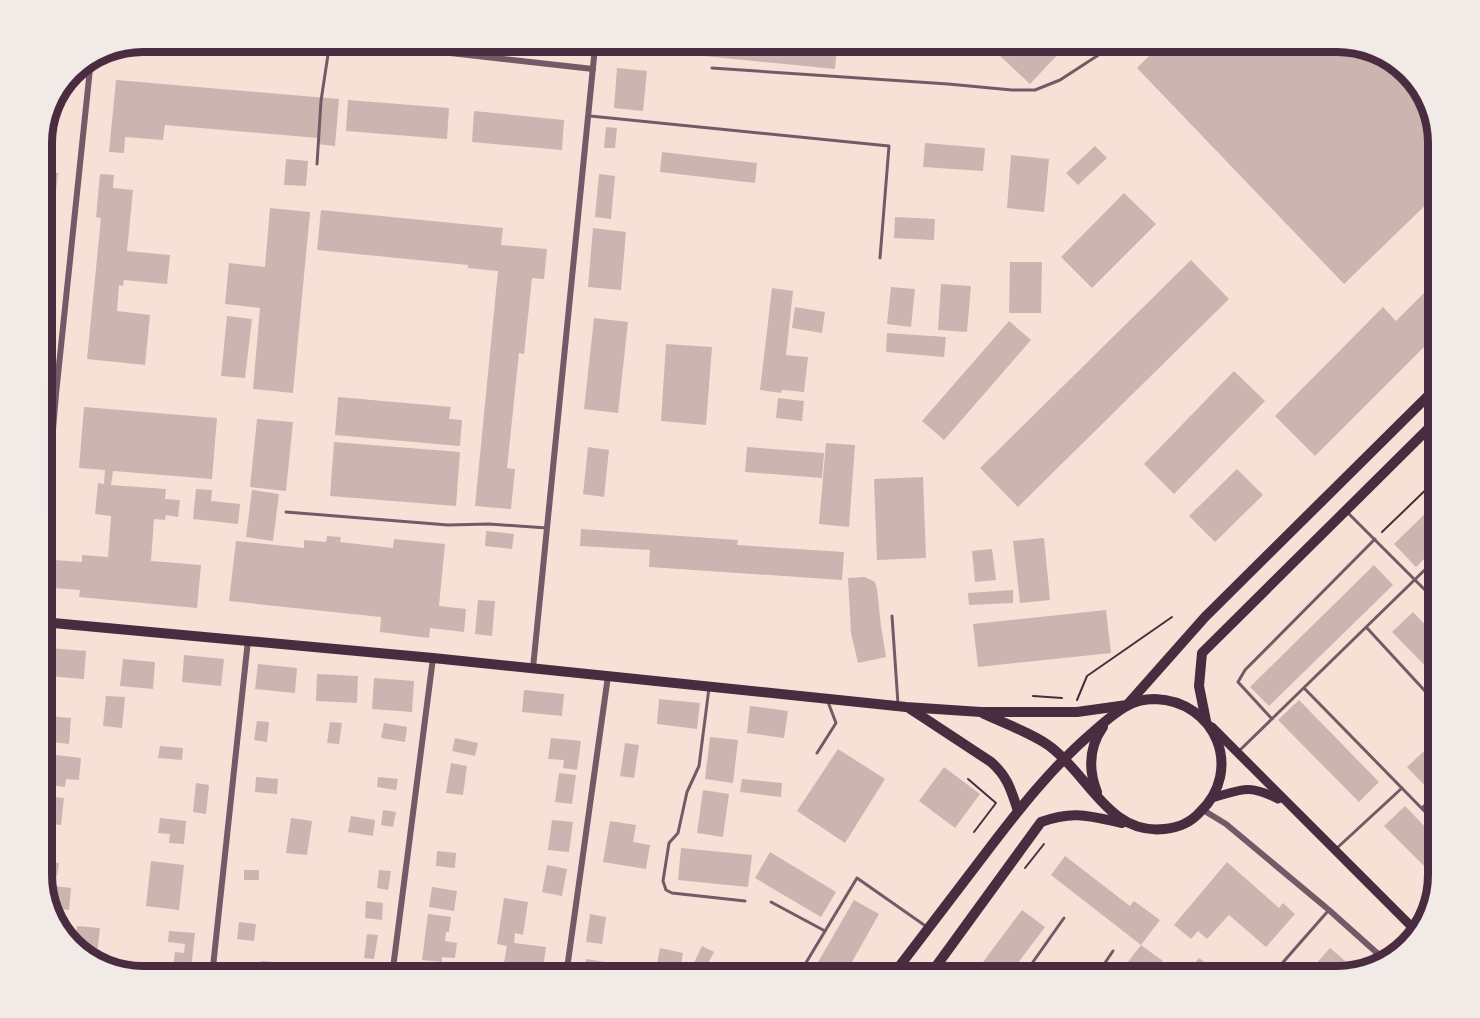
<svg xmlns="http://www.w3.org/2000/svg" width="1480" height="1018" font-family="'Source Sans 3',sans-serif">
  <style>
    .building { fill: #ccb4b1 }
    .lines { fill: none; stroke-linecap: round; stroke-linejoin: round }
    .path { stroke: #4a2c40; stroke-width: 2 }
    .service { stroke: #755966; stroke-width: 3 }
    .minor { stroke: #755966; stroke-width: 6 }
    .secondary { stroke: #4a2c40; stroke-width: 9 }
    .primary { stroke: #4a2c40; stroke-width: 10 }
    .rim { fill: none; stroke: #4a2c40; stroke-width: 8 }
  </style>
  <rect width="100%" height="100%" fill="#f7e1d7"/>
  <g class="building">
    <path d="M1336,42L1393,59L1427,98L1438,143V193L1344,284L1137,68L1162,43Z"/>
    <path d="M987,44H1057L1063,49L1030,84Z"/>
    <path d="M837,45L835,69L693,55L694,46Z"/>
    <path d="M617,68L647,71L643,111L614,108Z"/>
    <path d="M116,80L339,99L335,146L318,144V138L165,125L163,140L125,137L124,153L109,152Z"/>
    <path d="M348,100L449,108L447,139L346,131Z"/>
    <path d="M474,111L564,120L562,150L472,142Z"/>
    <path d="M48,125L44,167H42V137Z"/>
    <path d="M606,127L617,128L615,148H604Z"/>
    <path d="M925,143L985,148L983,171L923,167Z"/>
    <path d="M1095,146L1107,158L1078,185L1066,173Z"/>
    <path d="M662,152L757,163L755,183L660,172Z"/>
    <path d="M1011,155L1049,159L1044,212L1007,208Z"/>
    <path d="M286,159L308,161L306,186L284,185Z"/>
    <path d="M42,172L58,173L44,307H42Z"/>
    <path d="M100,174L114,175L113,188L133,190L127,251L170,255L167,284L124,280L123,286L119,285L117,311L150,315L145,365L87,359L101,218L96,217Z"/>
    <path d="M599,174L615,176L611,219L595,217Z"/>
    <path d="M1124,193L1156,224L1092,288L1061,257Z"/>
    <path d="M270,208L310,212L293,393L253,389L260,308L225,304L229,263L265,267Z"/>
    <path d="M321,210L503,228L501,245L547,249L544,279L532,278L524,354L519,353L507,468L515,469L511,509L475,506L498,271L468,268V265L317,250Z"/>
    <path d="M895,217L935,219L934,240L894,238Z"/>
    <path d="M593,228L626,232L621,290L588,287Z"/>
    <path d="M1191,260L1229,299L1018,507L980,468Z"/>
    <path d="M1010,262H1042L1041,313H1009Z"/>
    <path d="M1438,279V333L1315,456L1275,416L1383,307L1396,321Z"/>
    <path d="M941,284L971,286L967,332L938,330Z"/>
    <path d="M891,287L915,289L911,327L887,324Z"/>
    <path d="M772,288L793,291L786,355L808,357L804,392L782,390L781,393L760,390Z"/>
    <path d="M795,307L825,312L822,333L792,328Z"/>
    <path d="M227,316L252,319L245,378L221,376Z"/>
    <path d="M594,318L628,322L618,413L584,409Z"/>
    <path d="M1009,321L1031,340L944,440L922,421Z"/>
    <path d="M887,333L946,337L944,357L886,352Z"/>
    <path d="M666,344L712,347L706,425L661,421Z"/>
    <path d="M1234,371L1265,401L1174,494L1144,464Z"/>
    <path d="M338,397L451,407L449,419L462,420L460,446L335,435Z"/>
    <path d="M778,398L804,401L802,421L776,418Z"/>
    <path d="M84,407L217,418L212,479L113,471L111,485L166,489L165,499L180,500L178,517L166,515L165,520L154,519L151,561L201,565L197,608L79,597L80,590L53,588L55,560L82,562V555L108,557L111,516L95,514L98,483L104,484L105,470L79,468Z"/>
    <path d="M257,419L293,422L286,491L250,487Z"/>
    <path d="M334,442L460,452L456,506L330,496Z"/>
    <path d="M826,443L855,445L849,527L819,524Z"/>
    <path d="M588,447L609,450L604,497L583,494Z"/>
    <path d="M747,447L824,453L822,478L745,472Z"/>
    <path d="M1237,469L1263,495L1215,542L1189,516Z"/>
    <path d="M923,477L926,558L877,560L874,479Z"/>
    <path d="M196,489L212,490L211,501L240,504L238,524L193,519Z"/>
    <path d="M252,490L279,494L273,541L246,537Z"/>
    <path d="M1438,501V545L1416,567L1394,544Z"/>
    <path d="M581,529L738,540L737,545L844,552L842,580L649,567L650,550L580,546Z"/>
    <path d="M486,531L514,534L512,549L485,546Z"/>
    <path d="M327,536L341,537L340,542L393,548L394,539L445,544L439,606L466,609L464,632L430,628L429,638L380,632L381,617L229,601L236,541L304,548V540L326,542Z"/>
    <path d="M1044,538L1050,600L1020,603L1013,541Z"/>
    <path d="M992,549L996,580L975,582L972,551Z"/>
    <path d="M1374,565L1393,585L1269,706L1250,687Z"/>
    <path d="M865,577L875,582L877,589L881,626L886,657L858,663L851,633L848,578Z"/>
    <path d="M1013,590V603L969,605L968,593Z"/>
    <path d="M478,600L495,601L492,636L475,634Z"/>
    <path d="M1106,610L1111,653L978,667L973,624Z"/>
    <path d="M1413,612L1438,638V679L1392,632Z"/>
    <path d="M49,648L86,651L84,679L47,676Z"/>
    <path d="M184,655L224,659L221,686L182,682Z"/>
    <path d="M123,659L155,662L153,689L120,686Z"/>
    <path d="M258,664L297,668L295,693L255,689Z"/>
    <path d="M317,674L358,676L357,703L316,701Z"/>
    <path d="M374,678L414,681L412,712L372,709Z"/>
    <path d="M524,690L564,694L562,716L522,712Z"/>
    <path d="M106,696L125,697L122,728L103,726Z"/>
    <path d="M659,699L700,703L697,729L657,724Z"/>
    <path d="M1299,700L1379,782L1359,802L1278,720Z"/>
    <path d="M750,706L788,711L784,738L747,733Z"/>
    <path d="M47,716L71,718L69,744L45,741Z"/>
    <path d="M257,721L269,722L267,742L254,740Z"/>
    <path d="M330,722L342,723L339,744L327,743Z"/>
    <path d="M384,723L407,727L405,742L381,738Z"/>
    <path d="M710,737L738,740L733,783L705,779Z"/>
    <path d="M455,738L478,743L475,756L452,751Z"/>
    <path d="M551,738L581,741L577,770L563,768L564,760L548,759Z"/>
    <path d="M1438,738V784L1430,791L1407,767Z"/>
    <path d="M625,743L639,745L634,778L620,776Z"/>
    <path d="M160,746L183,748L182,760L158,758Z"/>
    <path d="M838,749L885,779L845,843L797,811Z"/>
    <path d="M56,755L81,758L79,780L66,779L65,787L42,784V763L55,764Z"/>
    <path d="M451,763L467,766L463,795L446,793Z"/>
    <path d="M944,767L980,794L955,828L919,801Z"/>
    <path d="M559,773L576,775L572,804L555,802Z"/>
    <path d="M256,777L278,779L277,794L255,792Z"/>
    <path d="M378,777L398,779L396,790L377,787Z"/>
    <path d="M742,779L782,783L781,797L740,792Z"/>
    <path d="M196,783L209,785L206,814L193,812Z"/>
    <path d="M703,790L729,794L723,837L697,833Z"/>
    <path d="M42,796L64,798L61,825L42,823Z"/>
    <path d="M1405,806L1438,840L1437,879L1384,826Z"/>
    <path d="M383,810L396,812L393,827L381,825Z"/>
    <path d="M351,816L375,820L373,836L348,832Z"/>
    <path d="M160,818L186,821L184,844L169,843L170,834L158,833Z"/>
    <path d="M291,818L312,821L307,855L286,853Z"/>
    <path d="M552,820L573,822L569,852L548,850Z"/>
    <path d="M610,821L636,825L633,842L650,845L646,869L603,862Z"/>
    <path d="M42,845H47L45,861L59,863L57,876L42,875Z"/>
    <path d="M681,848L752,855L748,887L678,880Z"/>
    <path d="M437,851L456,853L455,868L436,866Z"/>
    <path d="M770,852L836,892L821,917L755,878Z"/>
    <path d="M1065,856L1130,906L1134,901L1160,920L1141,945L1051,875Z"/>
    <path d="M151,861L184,865L179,910L146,906Z"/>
    <path d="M1227,862L1279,908L1283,903L1295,914L1266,947L1229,915L1207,939L1198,931L1191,939L1174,925Z"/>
    <path d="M547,865L567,869L562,896L542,892Z"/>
    <rect x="244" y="870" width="15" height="10"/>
    <path d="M379,870L391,871L388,890L377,888Z"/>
    <path d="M46,885L71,888L69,910L50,908L46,892Z"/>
    <path d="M432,887L457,891L454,911L429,907Z"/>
    <path d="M504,898L528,902L523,935L515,933L514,943L546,947L542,976H523L524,966L504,963L507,946L497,944Z"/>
    <path d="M854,900L879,914L844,976H810Z"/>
    <path d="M366,901L383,903L382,920L365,918Z"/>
    <path d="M1022,910L1045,927L1008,976H984L977,970Z"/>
    <path d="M428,914L451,917L449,932H446L445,941L457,943L455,958L442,957V962L422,960Z"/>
    <path d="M590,914L606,917L602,944L586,942Z"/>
    <path d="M239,922L256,924L254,941L237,939Z"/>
    <path d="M77,926L100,928L97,954L81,952L75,946Z"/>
    <path d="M169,931L195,933L191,969L173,967L175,952L184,953L185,944L168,942Z"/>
    <path d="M367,934L378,935L374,959L364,958Z"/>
    <path d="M1141,945L1163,961L1152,976H1117Z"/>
    <path d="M702,946L714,952L702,975L691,969Z"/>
    <path d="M660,948L683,953L679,976L655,975Z"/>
    <path d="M1330,948L1357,971L1337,976H1305Z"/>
    <path d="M1199,958L1217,972L1221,968L1228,973L1225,976H1201L1191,968Z"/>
    <path d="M586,959L631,966L629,976L584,974Z"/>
    <path d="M261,961L274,962L272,976H237L238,968L260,970Z"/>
    <path d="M718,963L736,976H710Z"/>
  </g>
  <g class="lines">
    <g class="path">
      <path d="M1382,532L1438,478"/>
      <path d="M1033,696L1062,698"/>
      <path d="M1077,700L1087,676L1172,617"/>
      <path d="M968,779L996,803L974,832"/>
      <path d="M1025,868L1044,844"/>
    </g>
    <g class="service">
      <path d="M712,68L948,84L1012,90H1035L1060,80L1100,54"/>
      <path d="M590,116L889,146L880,258"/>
      <path d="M317,164L321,101L329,48"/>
      <path d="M286,512L448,525L489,524L547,528"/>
      <path d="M1347,512L1438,603"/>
      <path d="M892,616L898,704"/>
      <path d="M1367,628L1425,691"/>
      <path d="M709,688L699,766L687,792L678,833L669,843L663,881L666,890L672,893L745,901"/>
      <path d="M1304,688L1438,825"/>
      <path d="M1272,719L1238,682L1245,670L1375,539"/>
      <path d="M1239,751L1438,557"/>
      <path d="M817,753L836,723L828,702"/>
      <path d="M1422,808L1438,794"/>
      <path d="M1337,848L1402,788"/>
      <path d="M771,902L825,931"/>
      <path d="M939,969L950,976"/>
      <path d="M798,976L857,878L927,927"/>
      <path d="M1023,976L1064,918"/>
      <path d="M1096,976L1113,951"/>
      <path d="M1271,976L1328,911"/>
    </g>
    <g class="minor">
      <path d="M406,48L593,69"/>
      <path d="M42,560L56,394L91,59"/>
      <path d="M533,668L595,47"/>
      <path d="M1203,810L1226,824L1329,910L1386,961"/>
      <path d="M212,976L248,640"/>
      <path d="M392,976L433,658"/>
      <path d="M566,976L608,676"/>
    </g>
    <g class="secondary">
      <path d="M1212,727L1418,933"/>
      <path d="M1212,798C1243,789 1249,784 1278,799"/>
    </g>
    <g class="primary">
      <path d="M42,622L433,658L906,707L981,712H1077L1127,705L1205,617L1438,386"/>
      <path d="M909,708L991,762C1008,777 1011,790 1018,811"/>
      <path d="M1206,721L1199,686L1202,653L1438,419"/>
      <path d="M1097,792C1088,769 1089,747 1103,727"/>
      <path d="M892,976C924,934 956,892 988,850C1020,808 1052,767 1093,732C1103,723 1113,714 1125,707C1133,702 1145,699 1155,699C1216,701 1244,770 1200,812C1191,822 1178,828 1164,829C1110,835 1090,778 1052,748C1036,735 1004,723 984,714"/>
      <path d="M929,976L1041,822C1073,810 1090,816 1122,823"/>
    </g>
  </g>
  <path d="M0 0H1480V1018H0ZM143 52H1337A91 91 0 0 1 1428 143V875A91 91 0 0 1 1337 966H143A91 91 0 0 1 52 875V143A91 91 0 0 1 143 52Z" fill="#f1eae7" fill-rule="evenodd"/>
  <path class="rim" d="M143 52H1337A91 91 0 0 1 1428 143V875A91 91 0 0 1 1337 966H143A91 91 0 0 1 52 875V143A91 91 0 0 1 143 52Z"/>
</svg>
